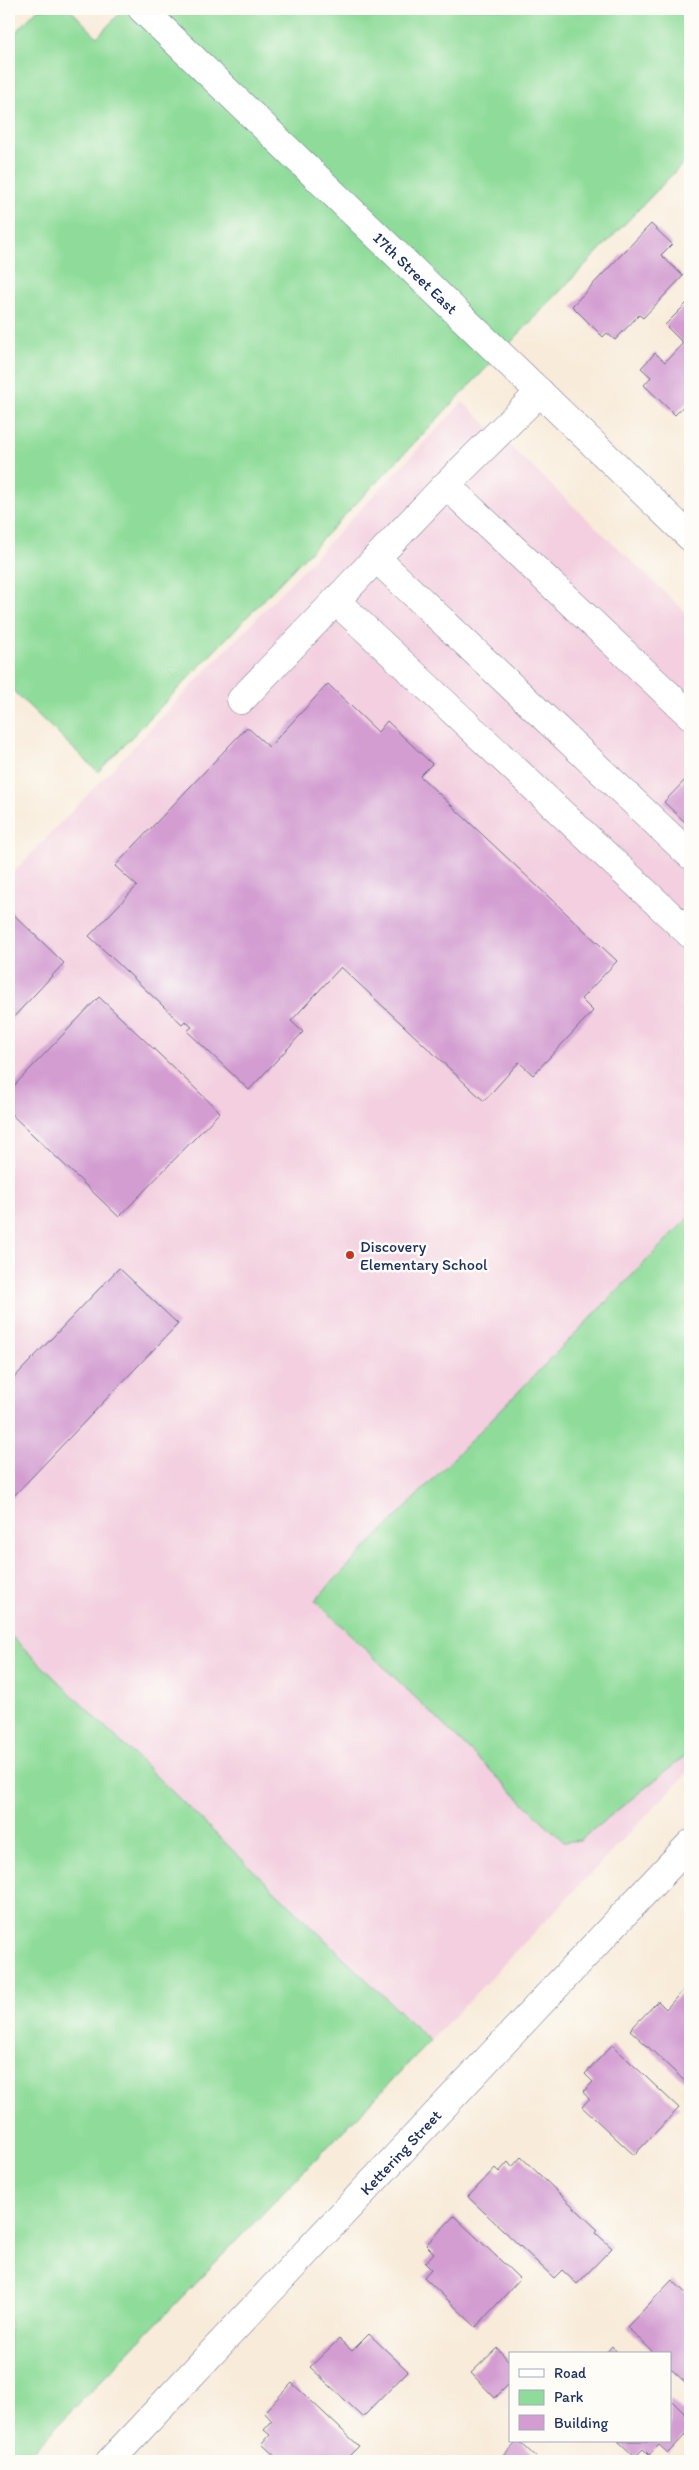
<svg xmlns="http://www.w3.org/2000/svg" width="699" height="2470" font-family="Itim,sans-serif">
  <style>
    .built { fill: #f3cfdf }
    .green { fill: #8fdc9a; stroke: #55867c }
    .building { fill: #d39dd1 }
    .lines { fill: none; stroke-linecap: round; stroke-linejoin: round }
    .minor-casing { stroke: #687189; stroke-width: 29 }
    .minor { stroke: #fff; stroke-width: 28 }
    .poi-dot { fill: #c8321e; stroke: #fdfcf7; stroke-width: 2 }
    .labels { text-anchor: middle; stroke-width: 5; stroke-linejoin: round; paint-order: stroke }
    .street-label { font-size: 16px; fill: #1b2f5e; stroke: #fdfcf7 }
    .poi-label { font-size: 16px; fill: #1b2f5e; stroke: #fdfcf7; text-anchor: start }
  </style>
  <rect width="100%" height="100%" fill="#fdfcf7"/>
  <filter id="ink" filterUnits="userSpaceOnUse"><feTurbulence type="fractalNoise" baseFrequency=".02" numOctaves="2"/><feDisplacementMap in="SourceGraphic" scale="10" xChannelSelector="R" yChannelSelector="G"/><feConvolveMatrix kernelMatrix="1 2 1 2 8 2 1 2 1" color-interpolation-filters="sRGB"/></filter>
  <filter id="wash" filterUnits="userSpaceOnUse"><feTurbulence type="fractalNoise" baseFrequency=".0096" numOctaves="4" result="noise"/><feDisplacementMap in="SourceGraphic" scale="20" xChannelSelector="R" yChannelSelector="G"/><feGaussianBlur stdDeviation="1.12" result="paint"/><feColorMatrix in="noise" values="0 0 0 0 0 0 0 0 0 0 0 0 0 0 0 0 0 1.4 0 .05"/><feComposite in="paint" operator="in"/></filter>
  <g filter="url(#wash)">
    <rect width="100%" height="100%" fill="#f8ebd9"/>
    <path class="built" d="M463,402L690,616V1770L430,2041L9,1634V877Z"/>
    <g class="green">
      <path d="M38,9H70L97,37L124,9H690V156L98,772L9,687V40Z"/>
      <path d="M690,1216V1752L580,1840L564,1842L315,1600Z"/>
      <path d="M9,1634L430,2041L23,2461H9Z"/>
    </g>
    <g id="blocks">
      <g class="building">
        <path d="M651,224L672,244L661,255L683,276L643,318L639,315L615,340L607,333L603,337L572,306Z"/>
        <path d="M690,300V399L675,415L644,385L651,377L641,368L655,353L665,362L683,343L665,325Z"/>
        <path d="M328,684L378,732L387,721L432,764L420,776L617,961L581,999L593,1011L533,1075L519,1062L484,1101L341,967L291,1021L303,1032L249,1090L187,1031L192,1027L185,1021L182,1024L89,936L137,886L115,866L247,727L269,747Z"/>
        <path d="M690,775V827L664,802Z"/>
        <path d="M9,910L64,963L9,1022Z"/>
        <path d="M99,997L220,1112L119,1217L9,1112V1091Z"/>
        <path d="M119,1268L178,1324L9,1501V1383Z"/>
        <path d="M683,1990L690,1997V2086L630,2030L658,2001L666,2009Z"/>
        <path d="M612,2045L679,2108L634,2155L582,2107L589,2099L583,2092L593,2082L585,2074Z"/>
        <path d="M521,2157L598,2230L596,2233L612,2248L577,2284L562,2270L554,2278L468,2197L495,2168L499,2172L508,2162L512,2167Z"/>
        <path d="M454,2216L520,2279L476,2327L424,2277L431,2269L425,2263L434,2253L426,2245Z"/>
        <path d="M672,2280L690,2297V2387L670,2368V2354H655L627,2327Z"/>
        <path d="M369,2334L408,2371L363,2417L310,2367L339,2339L352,2351Z"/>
        <path d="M612,2346L619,2354H605Z"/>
        <path d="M497,2348L510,2362V2383L495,2398L471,2373Z"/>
        <path d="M292,2383L359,2446L344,2461H280L262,2444L270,2435L264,2430L272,2421L264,2412Z"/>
        <path d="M670,2399L690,2419V2430L668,2453L659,2445L649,2455L643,2449L635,2457L618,2441H670Z"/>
        <path d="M518,2441H519L540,2461H499Z"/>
      </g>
    </g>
  </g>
  <g filter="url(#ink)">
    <use href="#blocks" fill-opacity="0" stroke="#687189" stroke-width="1"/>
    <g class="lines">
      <g class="minor-casing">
        <g id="minor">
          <path id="s1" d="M142,9L690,537"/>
          <path d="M540,392L446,485L690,715"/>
          <path d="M376,558L690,855"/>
          <path d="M336,601L690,934"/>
          <path d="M241,700L446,485"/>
          <path id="s2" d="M110,2461L690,1844"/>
        </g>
      </g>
      <use href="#minor" class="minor"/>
    </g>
  </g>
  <circle class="poi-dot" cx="350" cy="1255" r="5"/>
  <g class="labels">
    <g class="street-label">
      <text dy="6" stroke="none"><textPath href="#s1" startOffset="380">17th Street East</textPath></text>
      <text dy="6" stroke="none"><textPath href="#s2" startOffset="424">Kettering Street</textPath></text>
    </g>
    <g class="poi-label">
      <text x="360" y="1252">Discovery<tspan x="360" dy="18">Elementary School</tspan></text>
    </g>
  </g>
  <rect width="699" height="2470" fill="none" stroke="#fdfcf7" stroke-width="30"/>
  <rect x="509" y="2352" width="162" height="90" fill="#fdfcf7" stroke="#a3aaba"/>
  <rect x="519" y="2369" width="25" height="8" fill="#ffffff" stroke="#a3aaba"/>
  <text x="554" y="2378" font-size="15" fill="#1b2f5e">Road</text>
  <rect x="519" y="2390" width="25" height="15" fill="#8fdc9a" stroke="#a3aaba"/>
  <text x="554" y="2402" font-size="15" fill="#1b2f5e">Park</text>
  <rect x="519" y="2415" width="25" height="15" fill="#d39dd1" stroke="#a3aaba"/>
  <text x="554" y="2428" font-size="15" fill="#1b2f5e">Building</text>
</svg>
